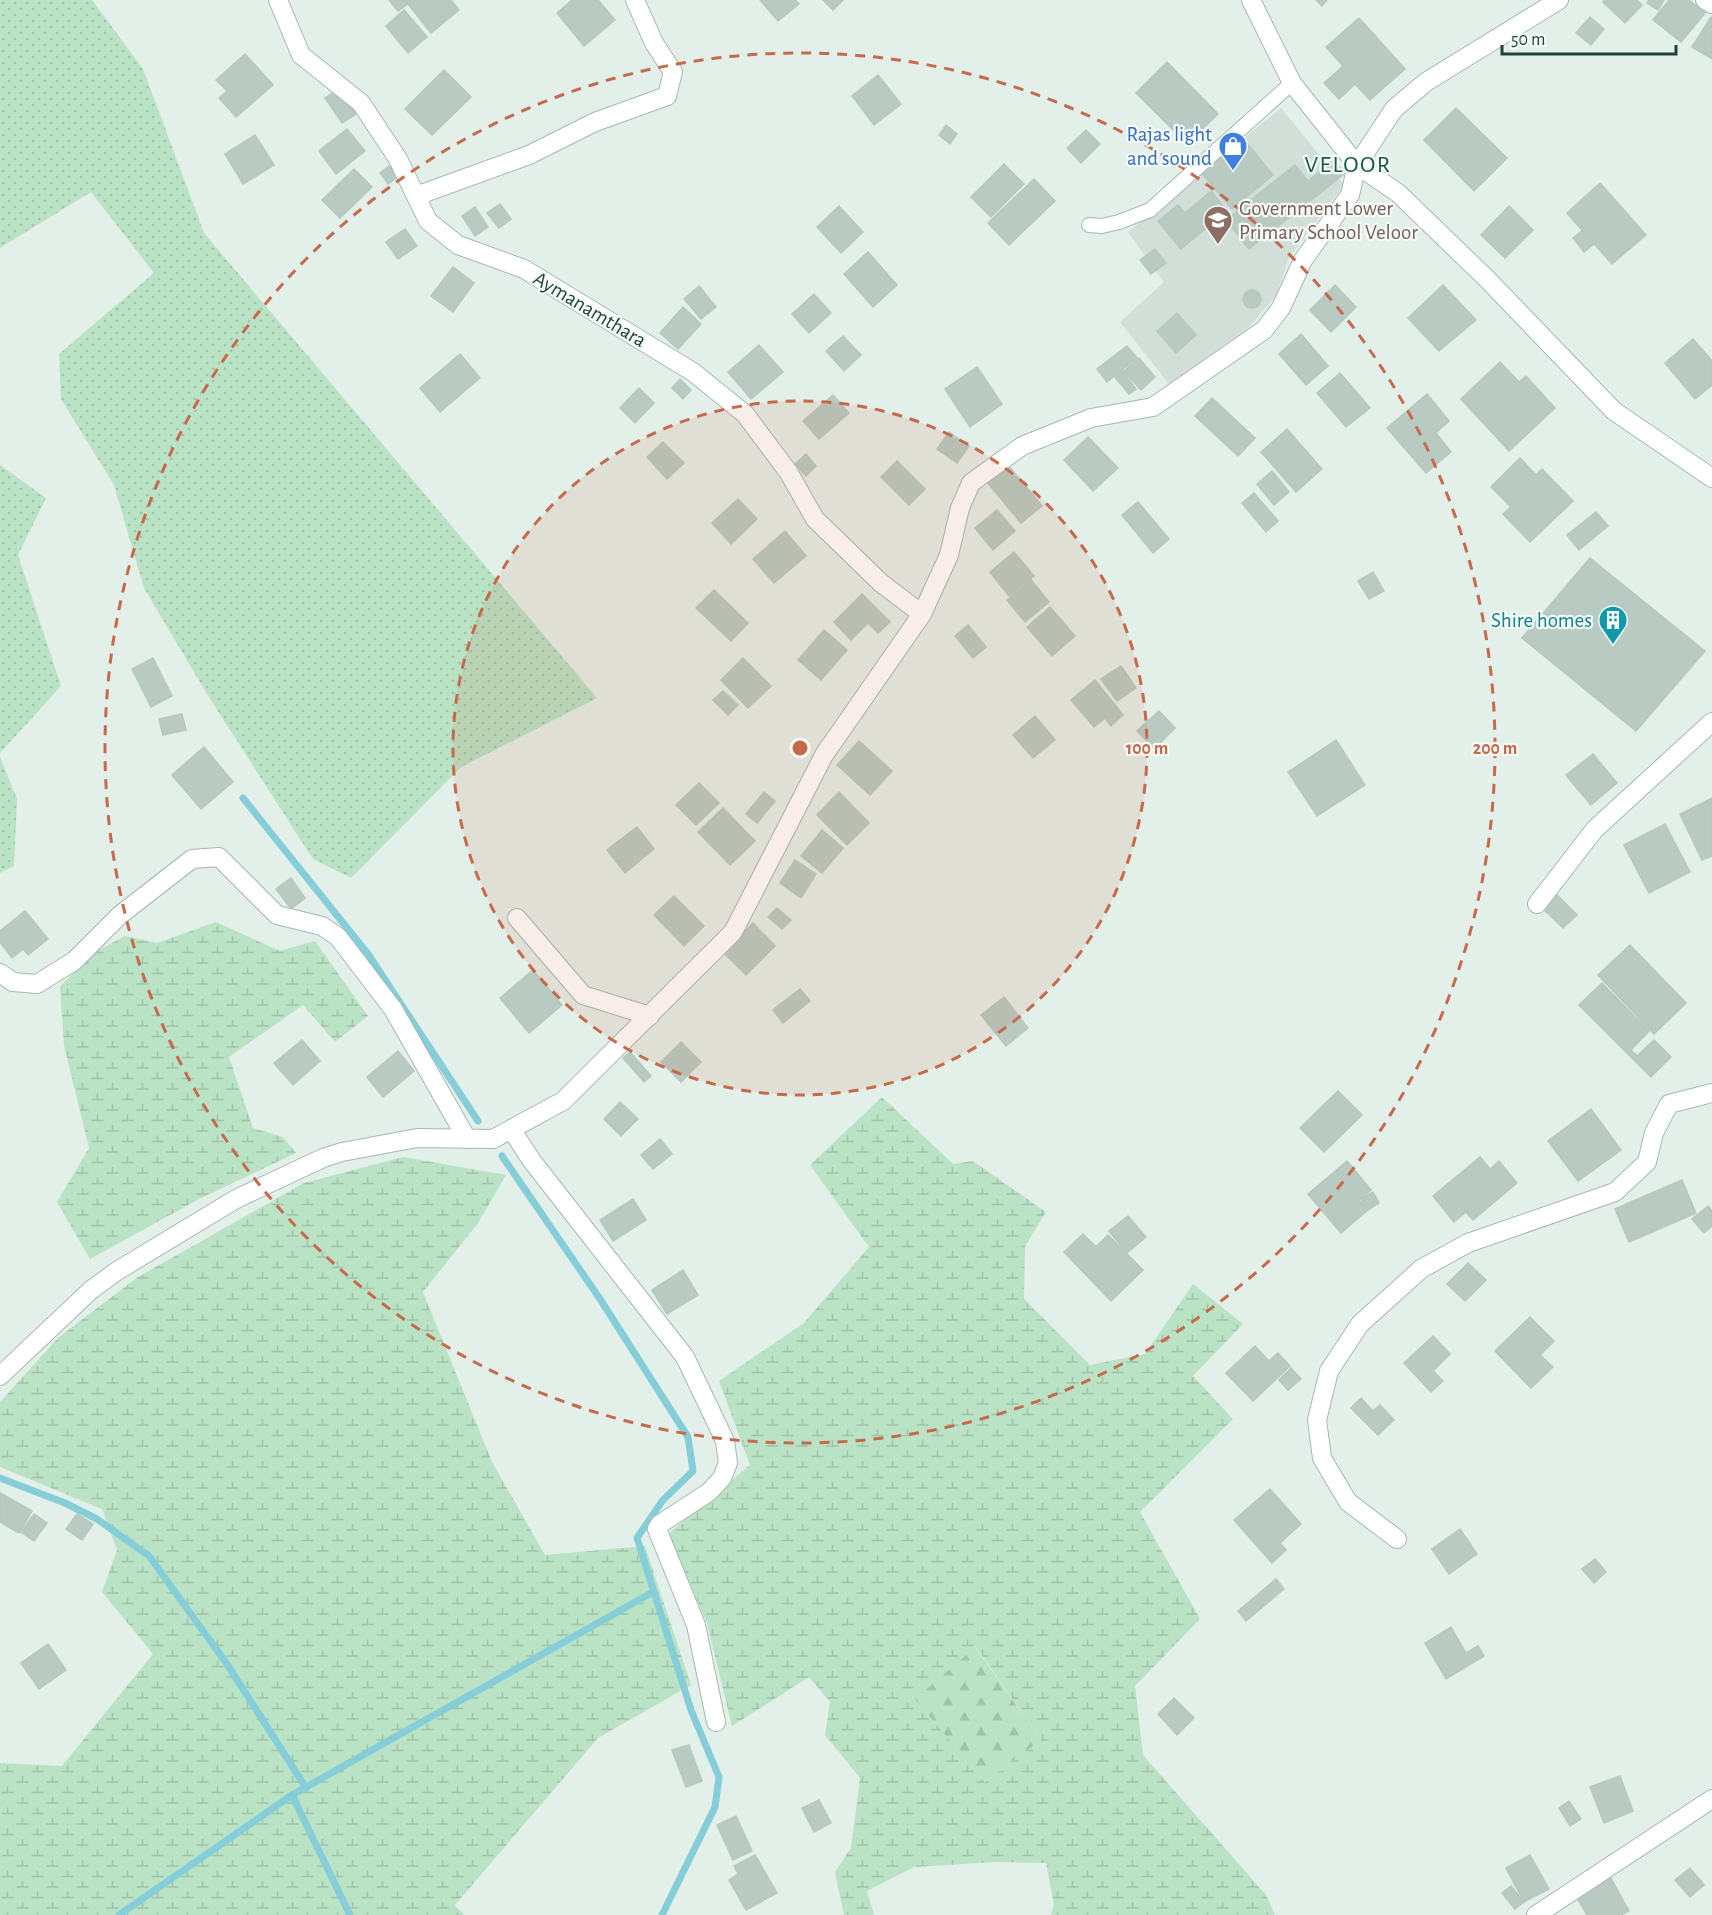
<svg xmlns="http://www.w3.org/2000/svg" width="1712" height="1915" font-family="'Alegreya Sans',sans-serif">
  <style>
    .built { fill: #d1dfd8 }
    .green { fill: url(#green-dots) }
    .forest { fill: url(#forest-firs) }
    .wetland { fill: url(#wetland-marsh); fill-rule: evenodd }
    .lines { fill: none; stroke-linecap: round; stroke-linejoin: round }
    .stream { stroke: #85ced9; stroke-width: 7 }
    .building { fill: #b8cac2; stroke: #b5c9c0; stroke-width: 1.5 }
    .service-casing { stroke: #a5b8b0; stroke-width: 16 }
    .minor-casing { stroke: #a5b8b0; stroke-width: 20 }
    .tertiary-casing { stroke: #a5b8b0; stroke-width: 20 }
    .service { stroke: #fff; stroke-width: 14 }
    .minor { stroke: #fff; stroke-width: 18 }
    .tertiary { stroke: #fff; stroke-width: 18 }
    .ring { fill: none; stroke: #c76a4b; stroke-width: 3; stroke-dasharray: 10 8 }
    .labels { text-anchor: middle; stroke-width: 4.5; stroke-linejoin: round; paint-order: stroke }
    .shop-label { font-size: 21px; fill: #366cbe; stroke: #f4faf7; text-anchor: end }
    .education-label { font-size: 21px; fill: #785e54; stroke: #f4faf7; text-anchor: start }
    .street-label { font-size: 21px; fill: #204238; stroke: #f4faf7 }
    .culture-label { font-size: 21px; fill: #0d838f; stroke: #f4faf7; text-anchor: end }
    .quarter-label { font-size: 24px; letter-spacing: 1.5px; fill: #195747; stroke: #f4faf7 }
    .centre { fill: #c76a4b; stroke: #f4faf7; stroke-width: 3 }
    .ring-label { font-size: 18px; text-anchor: middle; font-weight: bold; fill: #c76a4b; stroke: #f4faf7; stroke-width: 4.5; stroke-linejoin: round; paint-order: stroke }
  </style>
  <defs>
    <pattern id="green-dots" width="8" height="8" patternUnits="userSpaceOnUse" patternTransform="scale(1.5)"><rect width="8" height="8" fill="#bae2c4"/><path d="M2 2h.1M6 6h.1" fill="none" stroke="#a0c3a9" stroke-width="1.8" stroke-linecap="round"/></pattern>
    <pattern id="forest-firs" width="22" height="20" patternUnits="userSpaceOnUse" patternTransform="scale(1.5)"><rect width="22" height="20" fill="#bae2c4"/><path d="M5 1l3.5 6h-7zM16 11l3.5 6h-7z" fill="#a0c3a9"/></pattern>
    <pattern id="wetland-marsh" width="20" height="14" patternUnits="userSpaceOnUse" patternTransform="scale(1.5)"><rect width="20" height="14" fill="#bae2c4"/><path d="M1 5h8M5 5V1M11 12h8M15 12V8" fill="none" stroke="#a0c3a9"/></pattern>
  </defs>
  <rect width="100%" height="100%" fill="#e3efe9"/>
  <path class="built" d="M1281,108L1344,185L1289,258L1276,296L1247,329L1169,384L1120,322L1164,282L1128,232Z"/>
  <g class="green">
    <path d="M0,0H92L143,69L204,233L597,698L461,767L351,878L313,859L207,694L144,588L114,485L61,399L59,354L154,273L91,192L0,248Z"/>
    <path d="M0,465L46,498L18,555L61,686L0,753Z"/>
    <path d="M0,757L17,799L14,866L0,873Z"/>
  </g>
  <path class="forest" d="M975,1647L1041,1740L985,1782L914,1699Z"/>
  <g class="wetland">
    <path d="M216,922L280,951L315,941L368,1016L335,1042L303,1005L229,1057L253,1128L283,1137L296,1153L199,1199L90,1259L57,1202L89,1148L64,1045L60,986L97,951L125,936L157,943Z"/>
    <path d="M882,1097L953,1164L973,1161L1046,1212L1025,1246L1024,1299L1090,1365L1145,1354L1193,1284L1243,1324L1193,1376L1233,1419L1140,1512L1200,1619L1135,1686L1143,1755L1266,1895L1275,1915H1051L1054,1905L1046,1863L997,1862L914,1867L867,1891L874,1915H844L835,1872L851,1848L860,1778L825,1735L830,1702L809,1677L732,1726L707,1623L668,1534L750,1465L719,1381L804,1323L869,1247L810,1165ZM976,1647L1041,1740L985,1782L915,1699Z"/>
    <path d="M403,1157L506,1175L478,1223L423,1292L492,1462L545,1555L645,1546L691,1685L598,1738L455,1905L464,1915H0V1763L62,1766L153,1654L102,1592L117,1550L102,1509L0,1467V1402L59,1337L138,1277L304,1183Z"/>
  </g>
  <g class="lines">
    <g class="stream">
      <path d="M243,798L368,954L478,1121"/>
      <path d="M502,1156L600,1299L688,1437L693,1471L663,1500L637,1538L691,1710L719,1777L715,1807L662,1915"/>
      <path d="M0,1478L65,1503L97,1519L149,1556L227,1664L306,1788"/>
      <path d="M292,1795L350,1915"/>
      <path d="M119,1915L292,1795L653,1592"/>
    </g>
  </g>
  <g class="building">
    <path d="M389,0H451L459,10L431,33L408,4L398,11Z"/>
    <path d="M572,0H598L615,20L584,46L557,13Z"/>
    <path d="M760,0H795L799,4L778,21Z"/>
    <path d="M823,0H843L833,10Z"/>
    <path d="M1316,0H1327L1322,6Z"/>
    <path d="M1605,0H1637L1642,5L1625,23L1603,2Z"/>
    <path d="M1649,0H1664L1658,10L1647,3Z"/>
    <path d="M1669,0H1689L1705,13L1681,42L1653,20Z"/>
    <path d="M404,10L427,37L408,53L386,26Z"/>
    <path d="M1590,17L1604,29L1591,45L1576,33Z"/>
    <path d="M1711,17L1712,18V59L1692,47Z"/>
    <path d="M1359,18L1405,69L1370,100L1355,84L1339,99L1324,83L1343,66L1326,47Z"/>
    <path d="M245,54L273,85L236,117L219,98L227,91L216,80Z"/>
    <path d="M1167,62L1218,114L1187,144L1136,93Z"/>
    <path d="M444,70L471,97L432,135L405,109Z"/>
    <path d="M878,75L901,104L874,125L852,96Z"/>
    <path d="M339,89L356,114L342,123L325,98Z"/>
    <path d="M1456,108L1507,158L1474,191L1424,140Z"/>
    <path d="M946,125L957,134L950,144L939,135Z"/>
    <path d="M347,129L365,151L336,174L319,151Z"/>
    <path d="M1086,130L1100,144L1081,163L1067,148Z"/>
    <path d="M255,135L274,165L243,184L225,154Z"/>
    <path d="M1241,136L1273,175L1232,209L1199,170Z"/>
    <path d="M1334,160L1344,174L1249,249L1226,220L1295,165L1308,181Z"/>
    <path d="M392,164L400,175L388,184L380,173Z"/>
    <path d="M1004,164L1024,184L991,217L971,197Z"/>
    <path d="M354,169L372,187L340,218L322,200Z"/>
    <path d="M1034,179L1055,201L1009,245L988,223Z"/>
    <path d="M1600,183L1646,235L1612,264L1567,213Z"/>
    <path d="M1211,191L1227,211L1181,249L1158,221L1178,205L1185,213Z"/>
    <path d="M500,204L511,219L499,228L487,213Z"/>
    <path d="M839,206L863,232L841,253L817,227Z"/>
    <path d="M1509,206L1533,230L1505,258L1481,235Z"/>
    <path d="M475,207L488,227L475,236L462,216Z"/>
    <path d="M405,229L417,246L398,259L386,242Z"/>
    <path d="M1583,230L1594,244L1584,252L1573,238Z"/>
    <path d="M1155,249L1166,263L1151,274L1140,260Z"/>
    <path d="M868,252L897,285L873,307L844,274Z"/>
    <path d="M453,267L474,283L453,312L431,296Z"/>
    <path d="M1335,285L1356,307L1331,332L1310,310Z"/>
    <path d="M1443,285L1476,320L1439,351L1408,318Z"/>
    <path d="M699,286L716,307L701,319L684,299Z"/>
    <circle cx="1252" cy="299" r="9"/>
    <path d="M814,294L831,313L809,333L792,314Z"/>
    <path d="M683,307L701,324L678,349L660,333Z"/>
    <path d="M1177,313L1196,335L1176,353L1157,331Z"/>
    <path d="M1301,334L1328,366L1306,385L1279,354Z"/>
    <path d="M843,336L861,355L844,371L826,351Z"/>
    <path d="M1693,339L1712,361V385L1695,399L1665,363Z"/>
    <path d="M759,345L783,372L751,399L728,372Z"/>
    <path d="M1127,346L1137,358L1122,370L1136,389L1129,394L1114,376L1107,382L1097,369Z"/>
    <path d="M460,354L480,378L440,412L420,388Z"/>
    <path d="M1139,358L1155,377L1141,390L1124,371Z"/>
    <path d="M1500,362L1519,382L1526,376L1555,408L1509,451L1461,399Z"/>
    <path d="M977,367L1002,404L970,427L945,389Z"/>
    <path d="M1340,373L1370,408L1346,427L1317,393Z"/>
    <path d="M680,379L691,390L683,399L672,388Z"/>
    <path d="M639,388L654,403L635,423L620,408Z"/>
    <path d="M1427,394L1449,421L1436,433L1451,452L1426,473L1387,428Z"/>
    <path d="M833,395L849,413L819,439L803,421Z"/>
    <path d="M1212,398L1255,438L1238,456L1195,416Z"/>
    <path d="M1287,429L1322,469L1296,492L1261,452Z"/>
    <path d="M949,432L969,446L957,463L937,449Z"/>
    <path d="M1088,437L1118,468L1093,491L1064,460Z"/>
    <path d="M663,442L684,463L667,479L647,457Z"/>
    <path d="M806,454L816,466L806,476L795,464Z"/>
    <path d="M1520,458L1536,475L1542,469L1573,501L1530,542L1503,514L1511,507L1491,487Z"/>
    <path d="M897,461L925,489L909,505L881,477Z"/>
    <path d="M1008,465L1042,506L1021,523L987,482Z"/>
    <path d="M1272,471L1289,492L1274,505L1257,484Z"/>
    <path d="M1254,493L1278,521L1266,532L1242,503Z"/>
    <path d="M738,499L757,519L731,544L712,523Z"/>
    <path d="M1138,502L1169,539L1153,553L1122,515Z"/>
    <path d="M997,510L1015,531L993,550L975,528Z"/>
    <path d="M1596,512L1608,526L1579,550L1567,535Z"/>
    <path d="M785,531L806,556L774,583L753,559Z"/>
    <path d="M1014,552L1034,576L1009,596L990,572Z"/>
    <path d="M1590,558L1705,651L1636,731L1522,638Z"/>
    <path d="M1373,572L1384,591L1369,599L1358,581Z"/>
    <path d="M1031,580L1049,602L1025,622L1007,600Z"/>
    <path d="M714,590L748,623L731,641L696,608Z"/>
    <path d="M862,594L890,622L878,633L868,623L851,640L834,622Z"/>
    <path d="M1050,607L1075,636L1052,656L1027,627Z"/>
    <path d="M968,625L986,647L973,658L955,636Z"/>
    <path d="M824,630L847,650L821,680L798,660Z"/>
    <path d="M153,658L172,696L151,707L132,669Z"/>
    <path d="M743,658L771,686L748,708L721,680Z"/>
    <path d="M1121,666L1136,688L1117,701L1101,679Z"/>
    <path d="M1095,680L1123,715L1111,726L1105,718L1094,727L1071,700Z"/>
    <path d="M723,691L738,705L728,715L713,700Z"/>
    <path d="M1159,711L1175,728L1154,749L1137,731Z"/>
    <path d="M182,714L186,730L163,735L159,719Z"/>
    <path d="M1035,716L1055,740L1033,758L1013,735Z"/>
    <path d="M1336,740L1365,785L1317,816L1288,772Z"/>
    <path d="M859,741L892,771L870,795L837,765Z"/>
    <path d="M204,747L233,782L201,809L172,775Z"/>
    <path d="M1593,754L1617,783L1591,805L1566,775Z"/>
    <path d="M699,783L719,803L696,825L676,805Z"/>
    <path d="M764,792L775,801L757,823L746,814Z"/>
    <path d="M839,792L869,823L847,845L817,815Z"/>
    <path d="M1712,798V856L1702,860L1680,814Z"/>
    <path d="M723,808L755,841L730,865L698,832Z"/>
    <path d="M1665,824L1690,872L1649,893L1624,845Z"/>
    <path d="M637,827L654,849L625,873L607,850Z"/>
    <path d="M822,830L843,848L822,873L801,856Z"/>
    <path d="M795,860L816,874L801,898L780,883Z"/>
    <path d="M291,878L305,898L291,909L276,889Z"/>
    <path d="M1547,885L1577,915L1563,928L1533,899Z"/>
    <path d="M674,896L704,926L684,946L654,915Z"/>
    <path d="M777,908L791,920L782,929L768,917Z"/>
    <path d="M25,911L48,939L28,955L23,949L12,958L0,942V931Z"/>
    <path d="M753,923L775,946L746,975L724,953Z"/>
    <path d="M1630,945L1686,1003L1654,1034L1598,975Z"/>
    <path d="M533,970L562,1005L529,1033L500,998Z"/>
    <path d="M1602,983L1649,1031L1631,1050L1637,1056L1654,1040L1671,1057L1651,1077L1579,1005Z"/>
    <path d="M800,989L810,1001L783,1023L773,1010Z"/>
    <path d="M1004,997L1028,1028L1006,1046L981,1015Z"/>
    <path d="M302,1040L320,1061L293,1085L274,1063Z"/>
    <path d="M681,1042L701,1062L681,1082L661,1062Z"/>
    <path d="M398,1051L414,1071L383,1097L367,1077Z"/>
    <path d="M630,1052L651,1076L644,1082L623,1058Z"/>
    <path d="M1338,1091L1362,1115L1324,1152L1300,1128Z"/>
    <path d="M620,1102L638,1119L621,1136L604,1119Z"/>
    <path d="M1591,1109L1621,1150L1578,1181L1548,1141Z"/>
    <path d="M660,1139L672,1154L653,1169L641,1155Z"/>
    <path d="M1480,1157L1490,1169L1499,1161L1517,1183L1473,1220L1466,1212L1454,1222L1433,1196Z"/>
    <path d="M1347,1161L1371,1190L1359,1200L1368,1210L1341,1233L1308,1194Z"/>
    <path d="M1682,1180L1696,1213L1629,1242L1615,1209Z"/>
    <path d="M1373,1192L1379,1203L1368,1210L1361,1199Z"/>
    <path d="M633,1199L646,1220L613,1241L600,1220Z"/>
    <path d="M1708,1206L1712,1211V1226L1704,1233L1692,1219Z"/>
    <path d="M1128,1216L1146,1237L1127,1253L1109,1231Z"/>
    <path d="M1083,1234L1096,1247L1108,1235L1143,1270L1111,1301L1064,1252Z"/>
    <path d="M1468,1263L1486,1280L1465,1301L1447,1284Z"/>
    <path d="M683,1270L698,1295L667,1314L652,1290Z"/>
    <path d="M1530,1317L1554,1341L1540,1355L1553,1367L1531,1388L1495,1351Z"/>
    <path d="M1433,1336L1450,1354L1433,1371L1443,1381L1431,1392L1404,1363Z"/>
    <path d="M1255,1346L1269,1361L1278,1353L1290,1366L1253,1401L1226,1373Z"/>
    <path d="M1291,1368L1301,1379L1288,1390L1279,1380Z"/>
    <path d="M1361,1398L1373,1411L1380,1405L1394,1420L1378,1435L1351,1408Z"/>
    <path d="M1270,1489L1301,1524L1280,1543L1286,1550L1272,1563L1234,1520Z"/>
    <path d="M0,1493L32,1511L19,1533L0,1522Z"/>
    <path d="M34,1514L47,1523L34,1541L21,1532Z"/>
    <path d="M77,1514L93,1524L82,1540L66,1529Z"/>
    <path d="M1460,1529L1477,1554L1449,1574L1432,1549Z"/>
    <path d="M1595,1559L1606,1572L1594,1583L1582,1569Z"/>
    <path d="M1276,1579L1284,1589L1246,1621L1238,1611Z"/>
    <path d="M1451,1627L1466,1653L1478,1646L1484,1656L1446,1679L1425,1643Z"/>
    <path d="M48,1644L66,1670L39,1689L21,1663Z"/>
    <path d="M1174,1698L1194,1718L1177,1735L1158,1714Z"/>
    <path d="M689,1745L702,1781L686,1787L672,1750Z"/>
    <path d="M1620,1776L1633,1811L1604,1823L1590,1787Z"/>
    <path d="M819,1800L831,1823L814,1832L802,1808Z"/>
    <path d="M1569,1801L1581,1819L1570,1826L1559,1808Z"/>
    <path d="M736,1816L752,1851L733,1860L717,1825Z"/>
    <path d="M755,1855L777,1893L746,1910L729,1880L738,1874L734,1866Z"/>
    <path d="M1530,1855L1549,1889L1524,1902L1506,1868Z"/>
    <path d="M1690,1868L1704,1885L1690,1897L1675,1880Z"/>
    <path d="M1611,1878L1629,1911L1621,1915H1587L1576,1896Z"/>
    <path d="M1511,1886L1524,1902L1515,1909L1502,1893Z"/>
  </g>
  <g class="lines">
    <g class="service-casing">
      <path id="service" d="M1089,225L1102,226L1119,222L1150,210L1292,83"/>
    </g>
    <g class="minor-casing">
      <g id="minor">
        <path d="M278,0L301,55L361,103L398,159L428,221L458,245L524,269L693,372L745,414L789,473L815,519L881,583L922,614"/>
        <path d="M1705,0L1712,4"/>
        <path d="M416,196L529,155L595,122L667,96L673,72L654,43L635,0"/>
        <path d="M1537,904L1595,829L1712,722"/>
        <path d="M517,918L583,995L650,1016"/>
        <path d="M0,973L13,982L37,984L74,961L120,915L192,859L219,857L277,915L322,926L338,937L393,1009L467,1139"/>
        <path d="M511,1129L532,1161L685,1357L725,1441L728,1463L722,1478L709,1492L660,1524L657,1529L696,1625L716,1722"/>
        <path d="M0,1376L91,1290L117,1271L236,1199L323,1158L342,1152L417,1138L493,1139L563,1101L733,932L824,755L922,614L949,555L960,508L971,483L1022,446L1091,418L1153,407L1264,330L1281,308L1303,260L1350,195L1357,165L1394,109L1426,82L1559,0"/>
        <path d="M1397,1539L1348,1502L1322,1458L1317,1420L1329,1371L1360,1324L1421,1269L1468,1243L1615,1192L1647,1162L1654,1133L1669,1104L1712,1093"/>
        <path d="M1536,1915L1712,1799"/>
      </g>
    </g>
    <g class="tertiary-casing">
      <path id="tertiary" d="M1251,0L1292,83L1357,165L1398,193L1487,279L1614,411L1712,478"/>
    </g>
    <use href="#service" class="service"/>
    <use href="#minor" class="minor"/>
    <use href="#tertiary" class="tertiary"/>
  </g>
  <circle cx="800" cy="748" r="347" fill="#c76a4b" fill-opacity=".12"/>
  <g class="ring">
    <circle cx="800" cy="748" r="347"/>
    <circle cx="800" cy="748" r="695"/>
  </g>
  <defs>
    <g id="shop-pin" transform="scale(1.5)"><path d="M0 17L-7.5 6A9.5 9.5 0 1 1 7.5 6Z" fill="#3f7fe0" stroke="#f4faf7"/><path d="M-5-2.5h2.3a2.7 3.5 0 0 1 5.4 0H5L5.5 6h-11ZM-1.5-2.5h3a1.5 2.3 0 0 0-3 0Z" fill="#fff"/></g>
    <g id="school-pin" transform="scale(1.5)"><path d="M0 17L-7.5 6A9.5 9.5 0 1 1 7.5 6Z" fill="#8d6e63" stroke="#f4faf7"/><path d="M0-5L7-2L0 1L-7-2ZM-4 1L0 2.5L4 1V4Q0 6-4 4Z" fill="#fff"/></g>
    <g id="building-pin" transform="scale(1.5)"><path d="M0 17L-7.5 6A9.5 9.5 0 1 1 7.5 6Z" fill="#0f9aa8" stroke="#f4faf7"/><path d="M-4-6H4V6H1V3H-1V6H-4ZM-2.5-4.3h1.7v1.8h-1.7ZM.8-4.3h1.7v1.8H.8ZM-2.5-1h1.7V.8h-1.7ZM.8-1h1.7V.8H.8Z" fill="#fff"/></g>
  </defs>
  <g fill-rule="evenodd">
    <use href="#shop-pin" x="1233" y="146"/>
    <use href="#school-pin" x="1218" y="220"/>
    <use href="#building-pin" x="1613" y="620"/>
  </g>
  <g class="labels">
    <g class="shop-label">
      <text x="1212" y="141">Rajas light<tspan x="1212" dy="24">and sound</tspan></text>
    </g>
    <g class="education-label">
      <text x="1239" y="215">Government Lower<tspan x="1239" dy="24">Primary School Veloor</tspan></text>
    </g>
    <g class="street-label">
      <text transform="translate(590 309) rotate(31)" y="7">Aymanamthara</text>
    </g>
    <g class="culture-label">
      <text x="1592" y="627">Shire homes</text>
    </g>
    <g class="quarter-label">
      <text x="1348" y="172">VELOOR</text>
    </g>
  </g>
  <circle cx="800" cy="748" r="9" class="centre"/>
  <g class="ring-label">
    <text x="1147" y="754">100 m</text>
    <text x="1495" y="754">200 m</text>
  </g>
  <path d="M1502 45v9h174v-9" fill="none" stroke="#204238" stroke-width="3"/>
  <text x="1511" y="45" font-size="18" fill="#204238" stroke="#f4faf7" stroke-width="4.5" paint-order="stroke">50 m</text>
</svg>
